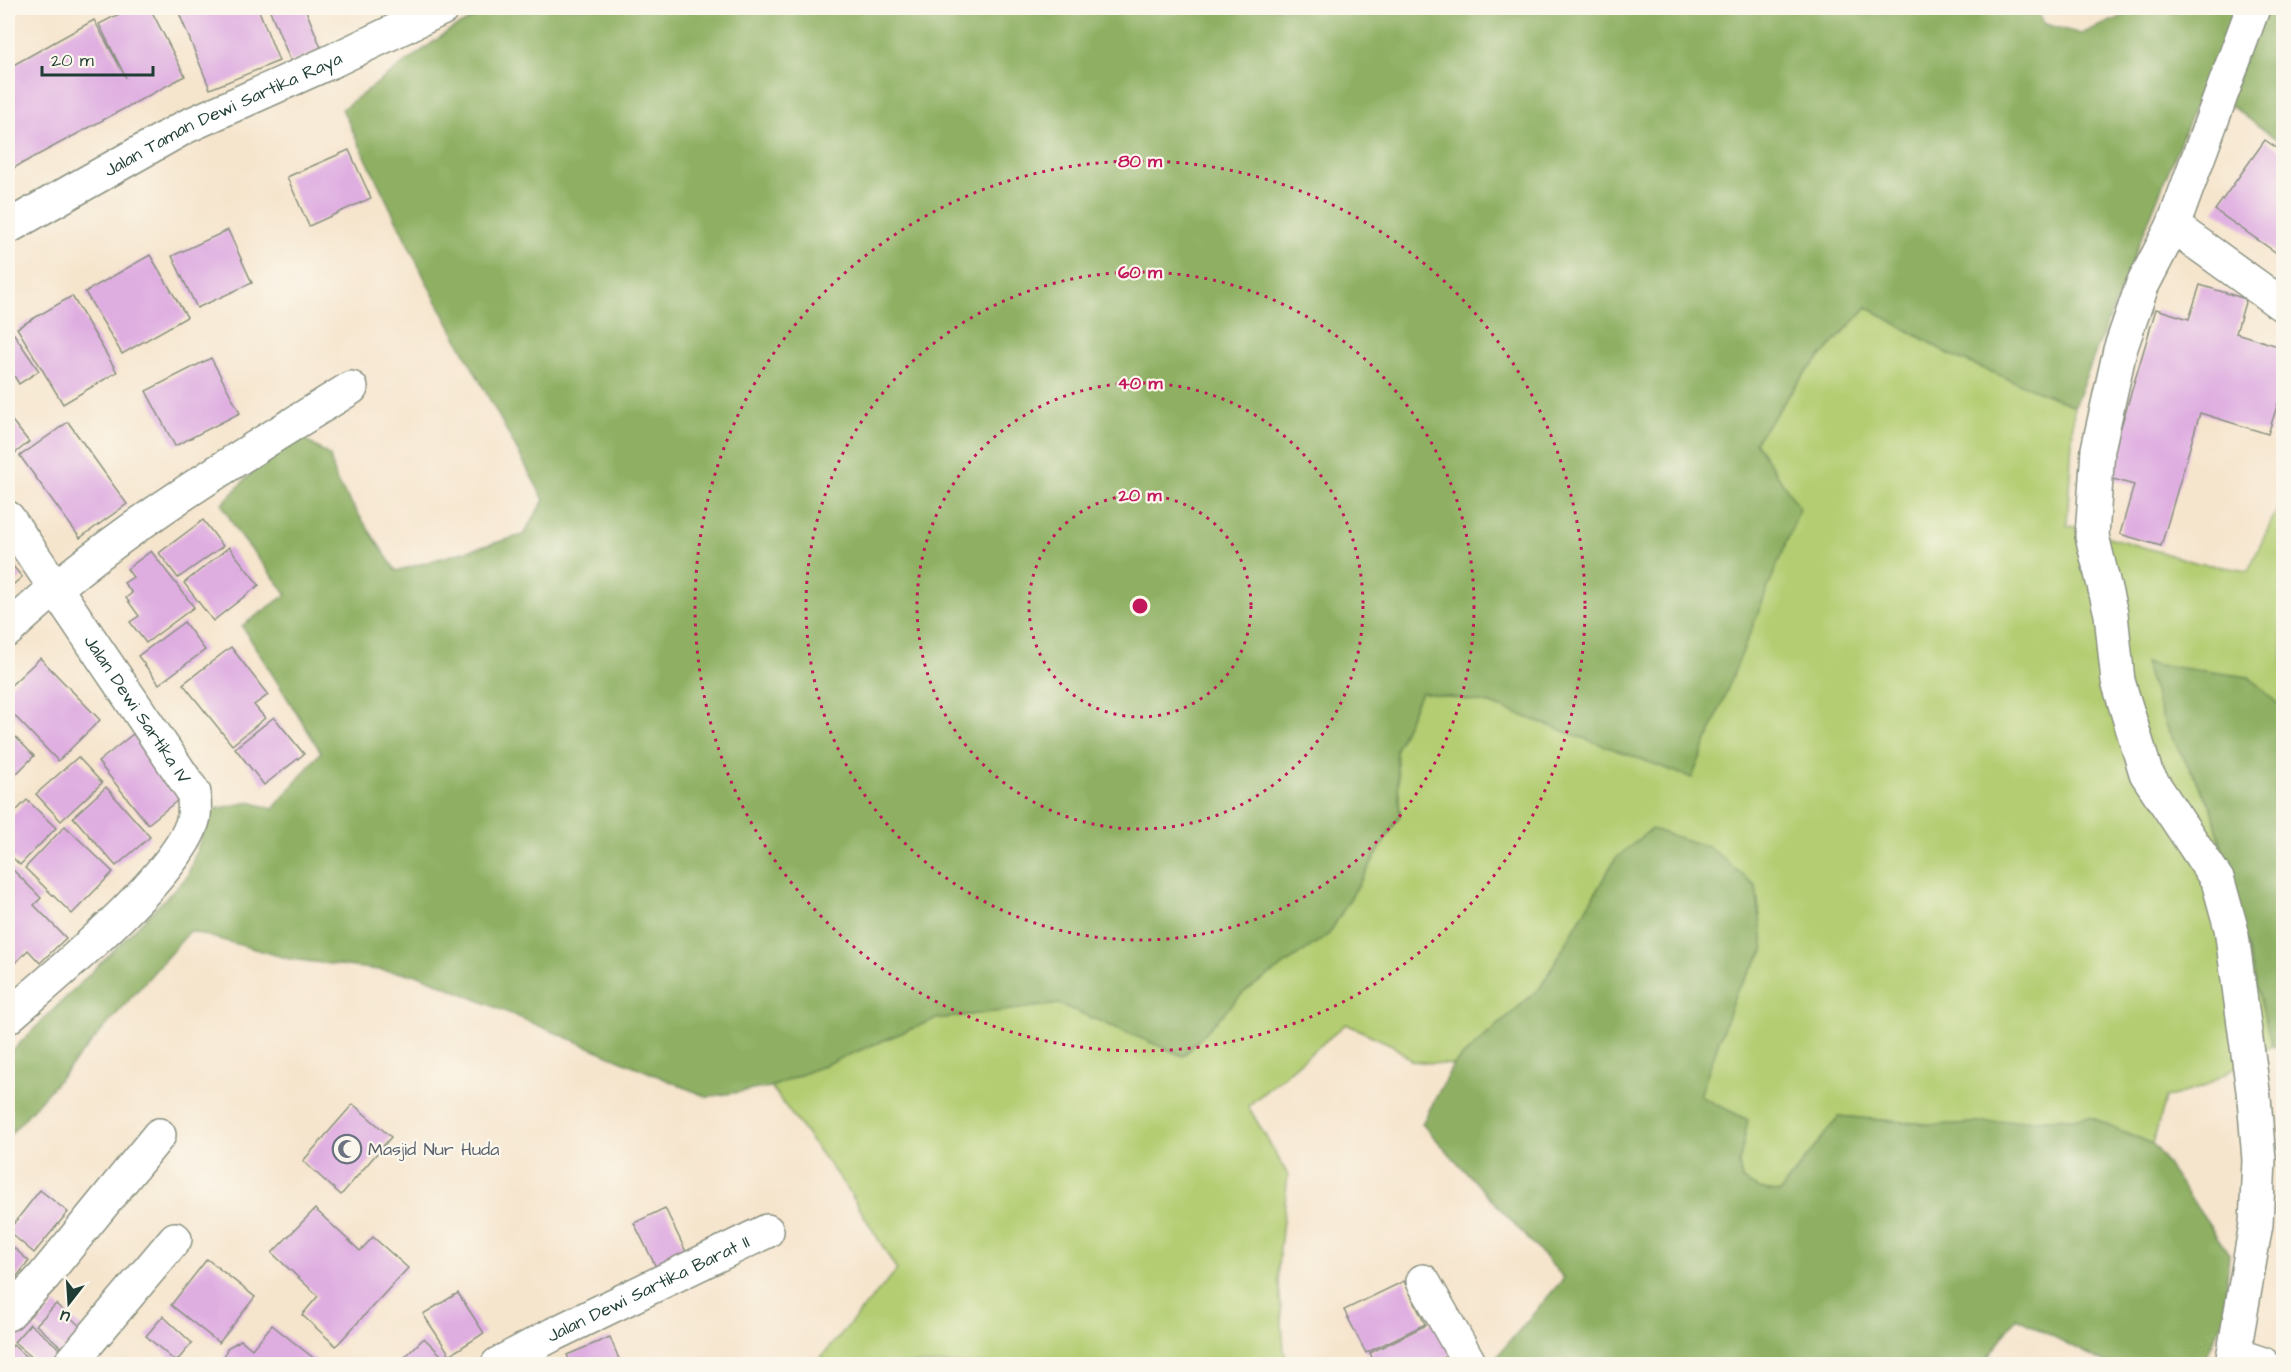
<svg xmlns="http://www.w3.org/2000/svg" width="2291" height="1372" font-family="'Architects Daughter',sans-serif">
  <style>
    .green { fill: #b4cd72; stroke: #6a8553; stroke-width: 1.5 }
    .forest { fill: #8fb064; stroke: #57764c; stroke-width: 1.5 }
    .building { fill: #dfaee1 }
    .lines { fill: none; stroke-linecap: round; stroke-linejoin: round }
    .minor-casing { stroke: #8a9180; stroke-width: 36 }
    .minor { stroke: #fff; stroke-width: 33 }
    .ring { fill: none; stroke: #c2185b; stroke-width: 3; stroke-dasharray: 3 6 }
    .labels { text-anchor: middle; stroke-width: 4.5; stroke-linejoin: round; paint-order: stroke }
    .street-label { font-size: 18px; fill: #1f3d34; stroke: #fbf7ec }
    .worship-label { font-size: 18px; fill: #5b616d; stroke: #fbf7ec; text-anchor: start }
    .centre { fill: #c2185b; stroke: #fbf7ec; stroke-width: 3 }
    .ring-label { font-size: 18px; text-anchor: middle; font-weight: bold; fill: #c2185b; stroke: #fbf7ec; stroke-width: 4.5; stroke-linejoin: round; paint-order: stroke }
  </style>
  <rect width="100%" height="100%" fill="#fbf7ec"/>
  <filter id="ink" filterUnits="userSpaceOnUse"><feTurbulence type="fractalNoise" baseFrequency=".0167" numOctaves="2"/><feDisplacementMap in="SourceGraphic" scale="12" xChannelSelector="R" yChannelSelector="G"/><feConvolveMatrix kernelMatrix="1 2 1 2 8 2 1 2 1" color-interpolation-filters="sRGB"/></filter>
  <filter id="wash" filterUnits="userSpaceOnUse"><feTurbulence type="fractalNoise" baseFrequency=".008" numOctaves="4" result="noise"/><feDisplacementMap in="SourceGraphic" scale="24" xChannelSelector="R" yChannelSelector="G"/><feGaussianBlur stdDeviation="1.35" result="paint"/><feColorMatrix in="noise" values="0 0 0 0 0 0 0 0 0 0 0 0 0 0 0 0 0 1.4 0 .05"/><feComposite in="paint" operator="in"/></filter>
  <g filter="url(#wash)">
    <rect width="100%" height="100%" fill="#f6e5cd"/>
    <path class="green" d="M1867,307L1951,355L2074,406L2067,525L2198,563L2248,571L2283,497V709L2249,677L2165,725L2212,808L2272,1046L2203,1087L2165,1098L2153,1144L2090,1117L1936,1125L1839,1116L1779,1193L1759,1189L1742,1180L1739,1164L1747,1120L1699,1096L1736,992L1764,951L1756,887L1709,847L1615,859L1540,988L1453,1065L1412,1061L1392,1045L1346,1024L1248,1106L1288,1175L1278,1267L1284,1351L1289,1364H815L897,1270L849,1191L771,1087L935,1019L1059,1004L1183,1055L1243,993L1329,934L1400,815L1396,749L1421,692L1490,704L1755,442L1803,376Z"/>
    <g class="forest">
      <path d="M493,8H2034L2045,24L2081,34L2142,8H2283V144L2203,85L2074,406L1951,355L1867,307L1803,376L1755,442L1800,508L1692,778L1490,704L1421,692L1396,749L1400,815L1329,934L1243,993L1183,1056L1059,1004L935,1019L771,1087L707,1097L419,975L290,959L190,931L8,1137V1055L187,877L211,810L250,802L273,809L321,752L242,626L287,594L238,533L222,504L253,471L301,437L330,456L337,482L396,571L523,535L544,500L429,287L342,109L450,30Z"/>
      <path d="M2144,663L2249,677L2283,709V1049L2272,1046L2212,808L2165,725Z"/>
      <path d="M1651,829L1709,847L1756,886L1764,951L1736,992L1700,1096L1748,1120L1739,1164L1742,1180L1759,1189L1779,1193L1839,1116L1936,1125L2090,1117L2153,1144L2229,1254L2224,1319L2202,1364H2108L2016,1318L1983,1364H1493L1492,1362L1564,1278L1422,1124L1453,1065L1540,988L1615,859Z"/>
    </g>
    <g id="blocks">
      <g class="building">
        <path d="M131,8H150L185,76L10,170L8,68L94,20L126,78L99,24Z"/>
        <path d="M177,8H258L279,61L210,89Z"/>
        <path d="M269,8H305L322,50L291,62Z"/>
        <path d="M2265,140L2284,153V258L2215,210Z"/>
        <path d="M349,150L371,198L309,226L287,177Z"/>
        <path d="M228,230L252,283L197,308L172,256Z"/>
        <path d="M150,255L187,317L122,354L85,292Z"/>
        <path d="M2200,285L2246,299L2236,333L2284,348V385L2268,434L2200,413L2161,546L2120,534L2134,485L2106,477L2156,309L2189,319Z"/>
        <path d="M72,296L117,372L63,404L17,328Z"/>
        <path d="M14,334L39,371L19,384L8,366V338Z"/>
        <path d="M211,358L240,413L175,446L146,391Z"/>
        <path d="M9,417L29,442L8,459V418Z"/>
        <path d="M68,422L127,504L80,538L20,456Z"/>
        <path d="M203,520L223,546L178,578L159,553Z"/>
        <path d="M229,547L259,585L213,621L184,583Z"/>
        <path d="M151,551L194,607L146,643L130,622L139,616L126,598L132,593L124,583L133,577L127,569Z"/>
        <path d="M8,560L22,577L8,589Z"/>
        <path d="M184,622L205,650L159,684L138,656Z"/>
        <path d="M231,647L268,695L254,705L265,718L232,745L183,684Z"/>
        <path d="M40,658L100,720L58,761L8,709V688Z"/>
        <path d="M274,717L304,754L264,785L235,748Z"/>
        <path d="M8,729L34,756L8,782Z"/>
        <path d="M133,734L183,796L148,824L98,762Z"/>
        <path d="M78,757L102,783L61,821L36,794Z"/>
        <path d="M106,787L150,837L116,866L73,817Z"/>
        <path d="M27,800L56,828L20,865L8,853V819Z"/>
        <path d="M65,826L113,872L72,914L25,868Z"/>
        <path d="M8,865L41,898L34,905L66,938L40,963L28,950L14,964L8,958Z"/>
        <path d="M353,1104L391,1137L341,1195L303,1161Z"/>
        <path d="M40,1190L68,1212L34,1253L8,1231Z"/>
        <path d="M665,1208L687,1254L657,1269L634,1223Z"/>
        <path d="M315,1209L360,1251L373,1237L408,1268L336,1346L302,1315L318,1296L272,1253Z"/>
        <path d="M8,1243L29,1261L8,1288Z"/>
        <path d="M207,1259L255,1297L219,1343L171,1305Z"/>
        <path d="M1404,1281L1425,1324L1366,1353L1344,1310Z"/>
        <path d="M458,1293L484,1333L450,1355L423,1314Z"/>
        <path d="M56,1304L83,1329L65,1350L36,1325Z"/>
        <path d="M163,1316L192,1343L176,1362L146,1336Z"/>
        <path d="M1436,1320L1452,1354L1430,1364H1375L1370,1353Z"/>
        <path d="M30,1324L64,1352L53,1364H40L14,1342Z"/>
        <path d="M272,1325L321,1364H222L227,1348L241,1340L252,1349Z"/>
        <path d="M610,1337L621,1364H571L567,1355Z"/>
        <path d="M424,1338L450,1364H398Z"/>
        <path d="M13,1345L34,1364H8V1351Z"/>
      </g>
    </g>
  </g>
  <g filter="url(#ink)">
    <use href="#blocks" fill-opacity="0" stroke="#8a9180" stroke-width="1.5"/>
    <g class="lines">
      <g class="minor-casing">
        <g id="minor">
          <path d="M2173,226L2284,306"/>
          <path id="s1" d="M8,227L185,127L330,62L443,8"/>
          <path id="s2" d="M8,518L194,793C194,800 195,809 194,816C185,870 51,979 8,1017"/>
          <path d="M8,630C110,534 232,462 351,388"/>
          <path d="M1423,1281L1470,1364"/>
          <path d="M8,1314L44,1276L159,1135"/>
          <path d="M2236,1355L2263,1364"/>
          <path d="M70,1364L175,1239"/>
          <path id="s3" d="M498,1364L554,1334L767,1231"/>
          <path d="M2232,1364L2256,1224L2259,1160L2254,1098L2231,928L2218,881L2146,773L2118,681L2111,614L2092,536L2098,449L2120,350L2142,286L2173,226L2253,8"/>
        </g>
      </g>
      <use href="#minor" class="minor"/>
    </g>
  </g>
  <g class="ring">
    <circle cx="1140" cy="606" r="111"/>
    <circle cx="1140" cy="606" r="223"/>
    <circle cx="1140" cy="606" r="334"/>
    <circle cx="1140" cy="606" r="445"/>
  </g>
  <defs>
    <g id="mosque-ring" transform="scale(1.5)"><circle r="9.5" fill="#fbf7ec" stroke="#6b7280" stroke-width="1.5"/><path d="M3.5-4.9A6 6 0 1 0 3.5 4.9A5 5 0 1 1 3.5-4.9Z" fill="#6b7280"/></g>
  </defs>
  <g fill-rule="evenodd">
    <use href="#mosque-ring" x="347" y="1149"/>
  </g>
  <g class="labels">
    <g class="street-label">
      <text dy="6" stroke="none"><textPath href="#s1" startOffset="243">Jalan Taman Dewi Sartika Raya</textPath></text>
      <text dy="6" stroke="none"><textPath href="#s2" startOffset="231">Jalan Dewi Sartika IV</textPath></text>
      <text dy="6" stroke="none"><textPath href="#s3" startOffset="168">Jalan Dewi Sartika Barat II</textPath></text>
    </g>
    <g class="worship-label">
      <text x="368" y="1155">Masjid Nur Huda</text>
    </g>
  </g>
  <circle cx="1140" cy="606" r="9" class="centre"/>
  <g class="ring-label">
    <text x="1140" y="167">80 m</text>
    <text x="1140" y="278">60 m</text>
    <text x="1140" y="389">40 m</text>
    <text x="1140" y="501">20 m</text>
  </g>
  <rect width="2291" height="1372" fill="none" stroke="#fbf7ec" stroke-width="30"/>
  <g transform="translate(69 1303) rotate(197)" stroke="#fbf7ec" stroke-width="4.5" paint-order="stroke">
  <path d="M0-4.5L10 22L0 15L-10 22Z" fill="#1f3d34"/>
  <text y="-9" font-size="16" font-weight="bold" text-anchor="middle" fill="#1f3d34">U</text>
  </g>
  <path d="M42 66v9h111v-9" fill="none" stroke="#1f3d34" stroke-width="3"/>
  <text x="51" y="66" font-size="18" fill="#1f3d34" stroke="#fbf7ec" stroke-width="4.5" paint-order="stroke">20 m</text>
</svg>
